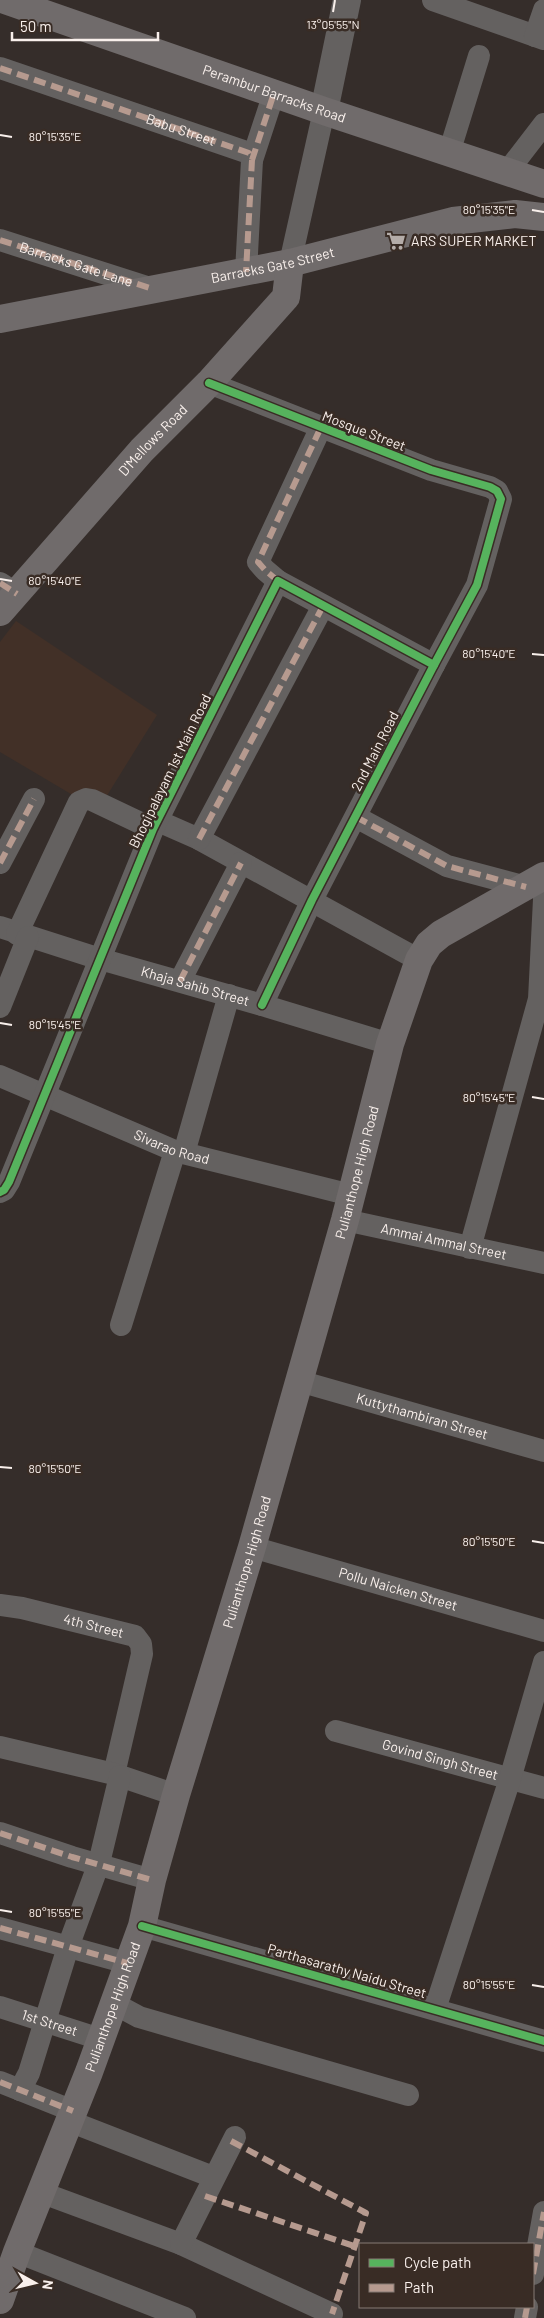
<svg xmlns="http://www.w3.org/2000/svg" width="544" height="2318" font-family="Barlow,sans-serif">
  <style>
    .built { fill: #423027 }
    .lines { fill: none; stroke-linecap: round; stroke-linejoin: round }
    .minor { stroke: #646160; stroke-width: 22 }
    .tertiary { stroke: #646160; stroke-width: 28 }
    .secondary { stroke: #706b6b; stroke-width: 28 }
    .quiet { stroke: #b69a8f; stroke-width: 6; stroke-dasharray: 12 6; stroke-linecap: butt }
    .cycleway-casing { stroke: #392c25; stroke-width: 11 }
    .cycleway { stroke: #56b35d; stroke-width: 8 }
    .ticks { fill: none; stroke: #f9f0ec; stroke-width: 2 }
    .labels { text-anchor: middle; stroke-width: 5; stroke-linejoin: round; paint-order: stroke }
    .street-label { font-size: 14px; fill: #f9f0ec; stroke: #392c25 }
    .poi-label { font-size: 14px; fill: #f9f0ec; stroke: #392c25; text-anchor: start }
    .ticks-label { font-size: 12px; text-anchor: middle; fill: #f9f0ec; stroke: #392c25; stroke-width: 5; stroke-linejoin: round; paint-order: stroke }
  </style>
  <rect width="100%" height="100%" fill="#352d2a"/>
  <path class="built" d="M16,621L157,715L98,810L0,752V642Z"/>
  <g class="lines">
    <g class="minor">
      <path d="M433,0L544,39"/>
      <path d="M535,36L544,10"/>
      <path id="s1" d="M0,68L249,153L252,160L246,272"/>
      <path d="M449,153L479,56"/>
      <path d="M252,160L274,93"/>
      <path d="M507,172L544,124"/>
      <path d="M0,240L153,289"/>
      <path d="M290,263L324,111"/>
      <path d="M209,383L431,470L490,487L497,491L501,499L477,585L434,665L312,900L262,1005"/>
      <path d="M278,581L265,570L258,562L321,427"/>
      <path d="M0,583L17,594"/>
      <path d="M356,817L447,866L526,887"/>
      <path d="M158,821L199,839L419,960"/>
      <path d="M199,839L323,606"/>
      <path d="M0,863L34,799"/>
      <path id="s2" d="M0,927L100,959L262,1005L390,1044"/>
      <path d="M17,934L79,802L86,799L92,800L153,829"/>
      <path d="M180,981L241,863"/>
      <path d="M0,1007L28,937"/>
      <path id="s3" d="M0,1076L175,1151L351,1195"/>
      <path d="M184,1153L229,995"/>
      <path d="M0,1192L4,1190L9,1182L153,829L278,581L434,665"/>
      <path id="s4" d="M345,1220L544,1263"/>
      <path d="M470,1248L539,999L544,899"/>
      <path d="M121,1325L175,1151"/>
      <path id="s5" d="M299,1381L544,1451"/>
      <path id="s6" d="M252,1547L544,1631"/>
      <path id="s7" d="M0,1605L22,1608L135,1636L141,1644L142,1654L114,1774"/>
      <path id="s8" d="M336,1731L544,1788"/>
      <path d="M0,1747L114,1774L176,1795"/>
      <path d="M0,1833L72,1857L152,1880"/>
      <path d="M142,1926L544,2041"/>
      <path d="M0,1928L127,1963"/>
      <path d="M113,2003L139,2017L408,2095"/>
      <path id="s9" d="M0,2007L100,2039"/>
      <path d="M435,2009L510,1779L544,1662"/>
      <path d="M0,2082L73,2111"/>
      <path d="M20,2090L29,2073L68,1947L99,1863L120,1776"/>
      <path d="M69,2121L213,2177"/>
      <path d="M40,2192L181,2244L332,2314"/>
      <path d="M181,2244L235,2137"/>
      <path d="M17,2252L185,2318"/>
      <path d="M533,2274L544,2212"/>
      <path d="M525,2318L527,2307"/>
    </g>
    <path class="tertiary" d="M324,111L347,0"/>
    <g class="secondary">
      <path id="s10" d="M5,0L324,111L544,184"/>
      <path id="s11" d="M0,319L290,263L453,221L515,214L544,217"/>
      <path id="s12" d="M0,612L142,450L209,383L286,297L290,263"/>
      <path id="s13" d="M0,2300L17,2252L89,2072L142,1926L152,1880L176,1795L252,1547L345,1220L390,1044L419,960L429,944L441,934L544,876"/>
    </g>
    <g class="quiet">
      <path d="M0,68L249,153L252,160L246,272"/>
      <path d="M252,160L274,93"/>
      <path id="s14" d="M0,240L153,289"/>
      <path d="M278,581L265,570L258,562L321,427"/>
      <path d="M0,583L17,594"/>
      <path d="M356,817L447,866L526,887"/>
      <path d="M199,839L323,606"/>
      <path d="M0,863L34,799"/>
      <path d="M180,981L241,863"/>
      <path d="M0,1833L72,1857L152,1880"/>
      <path d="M0,1928L127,1963"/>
      <path d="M0,2082L73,2111"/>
      <path d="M231,2141L366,2213L332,2314"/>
      <path d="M205,2196L354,2246"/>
      <path d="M533,2274L544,2212"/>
      <path d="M525,2318L527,2307"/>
    </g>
    <g class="cycleway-casing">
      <g id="cycleway">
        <path d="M209,383L431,470L490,487L497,491L501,499L477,585L434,665L312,900L262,1005"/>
        <path d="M0,1192L4,1190L9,1182L153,829L278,581L434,665"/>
        <path d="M142,1926L544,2041"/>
      </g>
    </g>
    <use href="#cycleway" class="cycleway"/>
  </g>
  <path class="ticks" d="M333,12L335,0M0,135L12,137M532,210L544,212M0,579L12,581M532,654L544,655M0,1023L12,1025M532,1097L544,1099M0,1467L12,1468M532,1541L544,1543M0,1910L12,1912M532,1985L544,1987"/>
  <defs>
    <g id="supermarket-bare" transform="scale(1.5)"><path d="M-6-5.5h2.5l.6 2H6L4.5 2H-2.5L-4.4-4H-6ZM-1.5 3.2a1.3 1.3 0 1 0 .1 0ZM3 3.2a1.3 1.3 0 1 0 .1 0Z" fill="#b4aca8" stroke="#392c25" stroke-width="2.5" paint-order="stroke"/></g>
  </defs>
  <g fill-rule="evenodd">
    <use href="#supermarket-bare" x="396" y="241"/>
  </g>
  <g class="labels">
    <g class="street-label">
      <text dy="5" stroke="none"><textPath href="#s10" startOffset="285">Perambur Barracks Road</textPath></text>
      <text dy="5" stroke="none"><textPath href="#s1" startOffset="191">Babu Street</textPath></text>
      <text dy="5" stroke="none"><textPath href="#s14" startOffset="80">Barracks Gate Lane</textPath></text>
      <text dy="5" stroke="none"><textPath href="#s11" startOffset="278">Barracks Gate Street</textPath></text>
      <text transform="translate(364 431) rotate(21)" y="5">Mosque Street</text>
      <text dy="5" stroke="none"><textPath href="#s12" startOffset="230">D'Mellows Road</textPath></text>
      <text transform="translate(375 751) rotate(-63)" y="5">2nd Main Road</text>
      <text transform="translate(170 771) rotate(-64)" y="5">Bhogipalayam 1st Main Road</text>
      <text dy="5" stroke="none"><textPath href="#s2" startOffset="204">Khaja Sahib Street</textPath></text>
      <text dy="5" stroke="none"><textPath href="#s3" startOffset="186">Sivarao Road</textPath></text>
      <text dy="5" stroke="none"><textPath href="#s13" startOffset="1184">Pulianthope High Road</textPath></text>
      <text dy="5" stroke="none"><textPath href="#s4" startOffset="101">Ammai Ammal Street</textPath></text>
      <text dy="5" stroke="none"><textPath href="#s5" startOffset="128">Kuttythambiran Street</textPath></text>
      <text dy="5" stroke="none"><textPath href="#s13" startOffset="779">Pulianthope High Road</textPath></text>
      <text dy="5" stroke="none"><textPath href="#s6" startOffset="152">Pollu Naicken Street</textPath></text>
      <text dy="5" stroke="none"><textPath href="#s7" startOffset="96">4th Street</textPath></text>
      <text dy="5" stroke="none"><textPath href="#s8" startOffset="108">Govind Singh Street</textPath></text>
      <text transform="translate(347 1971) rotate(16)" y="5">Parthasarathy Naidu Street</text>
      <text dy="5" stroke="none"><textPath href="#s13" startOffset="314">Pulianthope High Road</textPath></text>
      <text dy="5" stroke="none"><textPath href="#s9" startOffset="52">1st Street</textPath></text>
    </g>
    <g class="poi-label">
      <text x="411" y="246">ARS SUPER MARKET</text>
    </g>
  </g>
  <g class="ticks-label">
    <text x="333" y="29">13°05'55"N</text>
    <text x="55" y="141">80°15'35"E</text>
    <text x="489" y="214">80°15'35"E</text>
    <text x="55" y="585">80°15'40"E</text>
    <text x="489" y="658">80°15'40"E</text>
    <text x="55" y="1029">80°15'45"E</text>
    <text x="489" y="1102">80°15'45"E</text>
    <text x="55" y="1473">80°15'50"E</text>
    <text x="489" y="1546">80°15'50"E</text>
    <text x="55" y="1917">80°15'55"E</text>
    <text x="489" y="1989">80°15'55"E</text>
  </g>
  <rect x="359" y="2243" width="175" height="65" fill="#392c25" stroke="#867a75"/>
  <rect x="369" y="2259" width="25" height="8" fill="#56b35d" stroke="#867a75"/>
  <text x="404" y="2268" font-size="15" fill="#f9f0ec">Cycle path</text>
  <rect x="369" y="2284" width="25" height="8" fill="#b69a8f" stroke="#867a75"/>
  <text x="404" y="2293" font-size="15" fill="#f9f0ec">Path</text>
  <g transform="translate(35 2283) rotate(98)" stroke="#392c25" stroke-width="4" paint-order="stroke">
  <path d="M0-4L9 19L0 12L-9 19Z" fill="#f9f0ec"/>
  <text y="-8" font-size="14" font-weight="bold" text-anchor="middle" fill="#f9f0ec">N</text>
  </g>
  <path d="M12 32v8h146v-8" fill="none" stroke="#f9f0ec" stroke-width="2.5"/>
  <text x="20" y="32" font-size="15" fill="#f9f0ec" stroke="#392c25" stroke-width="4" paint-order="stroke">50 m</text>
</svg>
